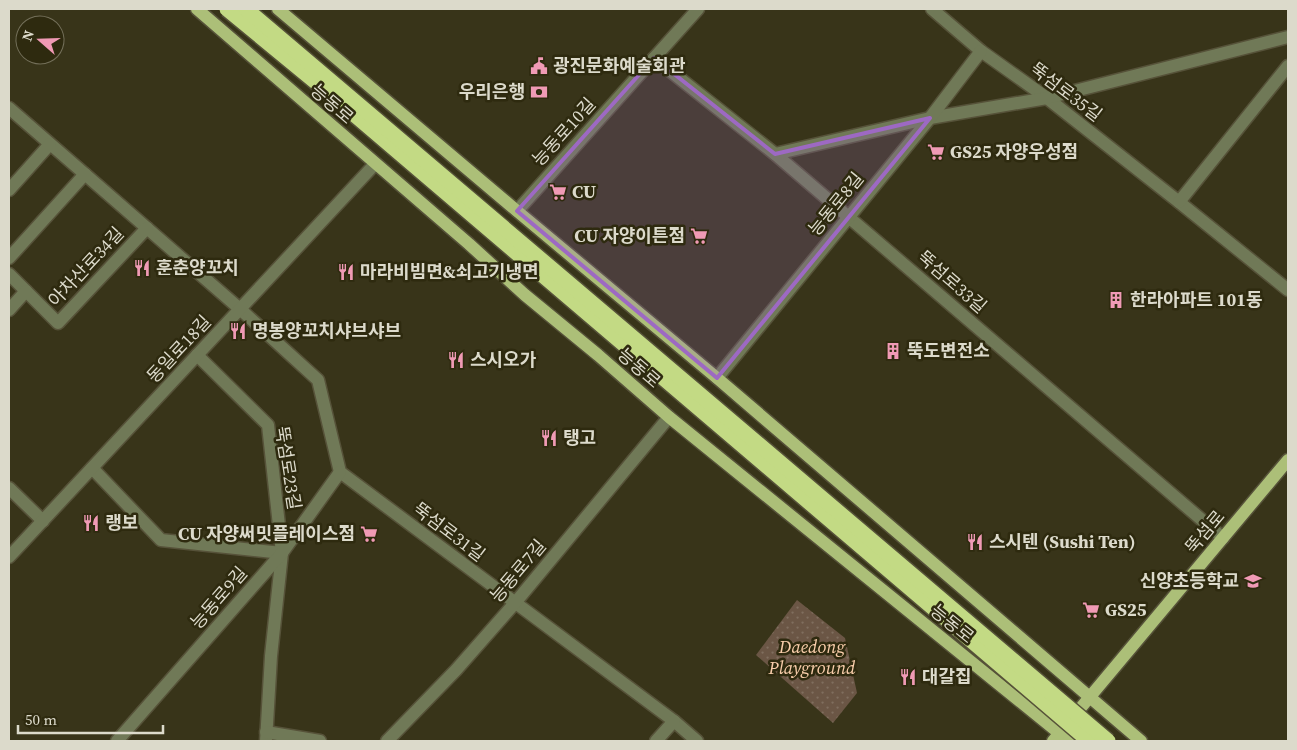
<svg xmlns="http://www.w3.org/2000/svg" width="1297" height="750" font-family="'Source Serif 4','Noto Sans KR',serif">
  <style>
    .green { fill: url(#green-dots) }
    .lines { fill: none; stroke-linecap: round; stroke-linejoin: round }
    .minor-casing { stroke: #565239; stroke-width: 15 }
    .major-casing { stroke: #565239; stroke-width: 15 }
    .minor { stroke: #707957; stroke-width: 12 }
    .major { stroke: #acbf78; stroke-width: 12 }
    .rail { stroke: #9d9a87; stroke-width: 4 }
    .highway-bridge-casing { stroke: #565239; stroke-width: 18; stroke-linecap: butt }
    .highway-bridge { stroke: #c3da84; stroke-width: 15 }
    .marked { fill: #9d69c3; fill-opacity: 0.2; stroke: #9d69c3; stroke-width: 4; stroke-linejoin: round }
    .labels { text-anchor: middle; stroke-width: 5; stroke-linejoin: round; paint-order: stroke }
    .poi-label { font-size: 18px; font-weight: bold; fill: #dcdacb; stroke: #2e2a0f; text-anchor: start }
    .street-label { font-size: 18px; fill: #dcdacb; stroke: #2e2a0f }
    .park-label { font-size: 18px; font-style: italic; fill: #f8cdaa; stroke: #2e2a0f }
  </style>
  <defs>
    <pattern id="green-dots" width="8" height="8" patternUnits="userSpaceOnUse" patternTransform="scale(1.25)"><rect width="8" height="8" fill="#6b5645"/><path d="M2 2h.1M6 6h.1" fill="none" stroke="#806e5e" stroke-width="1.8" stroke-linecap="round"/></pattern>
  </defs>
  <rect width="100%" height="100%" fill="#383419"/>
  <path class="green" d="M797,600L845,638L857,693L833,723L756,655Z"/>
  <g class="lines">
    <g class="minor-casing">
      <g id="minor">
        <path d="M932,9L981,51L1047,98L1179,202L1288,290"/>
        <path d="M654,58L775,154L1223,538"/>
        <path d="M9,108L240,309L318,380L340,472L674,721L697,741"/>
        <path d="M775,154L930,118L1047,98L1288,37"/>
        <path d="M9,190L50,144"/>
        <path d="M1179,202L1288,66"/>
        <path d="M517,211L698,9"/>
        <path d="M9,258L85,174"/>
        <path d="M9,274L58,323L147,228"/>
        <path d="M9,310L26,291"/>
        <path d="M197,355L268,425L282,553L271,656L266,741"/>
        <path d="M717,378L930,118L981,51"/>
        <path d="M92,468L161,540L282,553"/>
        <path d="M9,488L43,521"/>
        <path d="M9,557L375,164"/>
        <path d="M266,732L320,741"/>
        <path d="M117,741L282,553L340,472"/>
        <path d="M387,741L456,670L515,603L669,417"/>
        <path d="M656,741L674,721"/>
      </g>
    </g>
    <g class="major-casing">
      <g id="major">
        <path d="M197,9L469,244L525,295L598,355L669,417L1069,741"/>
        <path d="M278,9L517,211L717,378L1141,741"/>
        <path d="M1053,741L1288,460"/>
      </g>
    </g>
    <use href="#minor" class="minor"/>
    <use href="#major" class="major"/>
    <g class="rail">
      <path d="M228,9L1094,741"/>
      <path d="M244,9L1111,741"/>
    </g>
    <g class="highway-bridge-casing">
      <g id="highway-bridge">
        <path d="M227,9L329,93L1089,741"/>
        <path d="M246,9L1108,741"/>
      </g>
    </g>
    <use href="#highway-bridge" class="highway-bridge"/>
  </g>
  <path class="marked" d="M654,58L775,154L930,118L717,378L517,211Z"/>
  <defs>
    <g id="civic-bare" transform="scale(1.35)"><path d="M-.6-6.5H3V-4.5H.6V-3L4-1V1h2V6H-6V1h2V-1L-.6-3ZM-1.2 2.5V6h2.4V2.5Z" fill="#f09ab5" stroke="#2e2a0f" stroke-width="2.5" paint-order="stroke"/></g>
    <g id="bank-bare" transform="scale(1.35)"><path d="M-6-4H6V4H-6ZM0-2.3a2.3 2.3 0 1 0 0 4.6a2.3 2.3 0 1 0 0-4.6Z" fill="#f09ab5" stroke="#2e2a0f" stroke-width="2.5" paint-order="stroke"/></g>
    <g id="supermarket-bare" transform="scale(1.35)"><path d="M-6-5.5h2.5l.6 2H6L4.5 2H-2.5L-4.4-4H-6ZM-1.5 3.2a1.3 1.3 0 1 0 .1 0ZM3 3.2a1.3 1.3 0 1 0 .1 0Z" fill="#f09ab5" stroke="#2e2a0f" stroke-width="2.5" paint-order="stroke"/></g>
    <g id="restaurant-bare" transform="scale(1.35)"><path d="M-5-6h1v4h1v-4h1v4h1v-4h1v5L-1.5 .5V6h-2V.5L-5-1ZM5-6V6H3V1.5H1.5Q1.5-4 5-6Z" fill="#f09ab5" stroke="#2e2a0f" stroke-width="2.5" paint-order="stroke"/></g>
    <g id="building-bare" transform="scale(1.35)"><path d="M-4-6H4V6H1V3H-1V6H-4ZM-2.5-4.3h1.7v1.8h-1.7ZM.8-4.3h1.7v1.8H.8ZM-2.5-1h1.7V.8h-1.7ZM.8-1h1.7V.8H.8Z" fill="#f09ab5" stroke="#2e2a0f" stroke-width="2.5" paint-order="stroke"/></g>
    <g id="school-bare" transform="scale(1.35)"><path d="M0-5L7-2L0 1L-7-2ZM-4 1L0 2.5L4 1V4Q0 6-4 4Z" fill="#f09ab5" stroke="#2e2a0f" stroke-width="2.5" paint-order="stroke"/></g>
  </defs>
  <g fill-rule="evenodd">
    <use href="#civic-bare" x="539" y="66"/>
    <use href="#bank-bare" x="539" y="92"/>
    <use href="#supermarket-bare" x="936" y="152"/>
    <use href="#supermarket-bare" x="558" y="192"/>
    <use href="#supermarket-bare" x="699" y="236"/>
    <use href="#restaurant-bare" x="142" y="268"/>
    <use href="#restaurant-bare" x="346" y="272"/>
    <use href="#building-bare" x="1116" y="300"/>
    <use href="#restaurant-bare" x="238" y="331"/>
    <use href="#building-bare" x="893" y="351"/>
    <use href="#restaurant-bare" x="456" y="360"/>
    <use href="#restaurant-bare" x="549" y="438"/>
    <use href="#restaurant-bare" x="91" y="523"/>
    <use href="#supermarket-bare" x="369" y="534"/>
    <use href="#restaurant-bare" x="975" y="542"/>
    <use href="#school-bare" x="1253" y="581"/>
    <use href="#supermarket-bare" x="1091" y="610"/>
    <use href="#restaurant-bare" x="908" y="677"/>
  </g>
  <g class="labels">
    <g class="poi-label">
      <text x="553" y="72">광진문화예술회관</text>
      <text x="525" y="98" text-anchor="end">우리은행</text>
      <text x="950" y="158">GS25 자양우성점</text>
      <text x="572" y="198">CU</text>
      <text x="685" y="242" text-anchor="end">CU 자양이튼점</text>
      <text x="156" y="274">훈춘양꼬치</text>
      <text x="360" y="278">마라비빔면&amp;쇠고기냉면</text>
      <text x="1130" y="306">한라아파트 101동</text>
      <text x="252" y="337">명봉양꼬치샤브샤브</text>
      <text x="907" y="357">뚝도변전소</text>
      <text x="470" y="366">스시오가</text>
      <text x="563" y="444">탱고</text>
      <text x="105" y="529">랭보</text>
      <text x="355" y="540" text-anchor="end">CU 자양써밋플레이스점</text>
      <text x="989" y="548">스시텐 (Sushi Ten)</text>
      <text x="1239" y="587" text-anchor="end">신양초등학교</text>
      <text x="1105" y="616">GS25</text>
      <text x="922" y="683">대갈집</text>
    </g>
    <g class="street-label">
      <text transform="translate(1066 92) rotate(37)" y="6">뚝섬로35길</text>
      <text transform="translate(332 104) rotate(41)" y="6">능동로</text>
      <text transform="translate(564 132) rotate(-48)" y="6">능동로10길</text>
      <text transform="translate(836 204) rotate(-51)" y="6">능동로8길</text>
      <text transform="translate(86 267) rotate(-47)" y="6">아차산로34길</text>
      <text transform="translate(952 282) rotate(41)" y="6">뚝섬로33길</text>
      <text transform="translate(179 349) rotate(-47)" y="6">동일로18길</text>
      <text transform="translate(639 368) rotate(41)" y="6">능동로</text>
      <text transform="translate(288 468) rotate(81)" y="6">뚝섬로23길</text>
      <text transform="translate(449 532) rotate(37)" y="6">뚝섬로31길</text>
      <text transform="translate(1205 532) rotate(-50)" y="6">뚝섬로</text>
      <text transform="translate(518 571) rotate(-50)" y="6">능동로7길</text>
      <text transform="translate(219 598) rotate(-49)" y="6">능동로9길</text>
      <text transform="translate(952 624) rotate(39)" y="6">능동로</text>
    </g>
    <g class="park-label">
      <text x="812" y="653">Daedong<tspan x="812" dy="21">Playground</tspan></text>
    </g>
  </g>
  <rect width="1297" height="750" fill="none" stroke="#dcdacb" stroke-width="20"/>
  <g transform="translate(40 40) rotate(290)"><circle r="24" fill="#2e2a0f" stroke="#74705a"/>
  <path d="M0-4L9 19L0 12L-9 19Z" fill="#f09ab5"/>
  <text y="-8" font-size="14" font-weight="bold" text-anchor="middle" fill="#dcdacb">N</text>
  </g>
  <path d="M18 725v8h145v-8" fill="none" stroke="#dcdacb" stroke-width="2.5"/>
  <text x="25" y="725" font-size="15" fill="#dcdacb" stroke="#2e2a0f" stroke-width="4" paint-order="stroke">50 m</text>
</svg>
